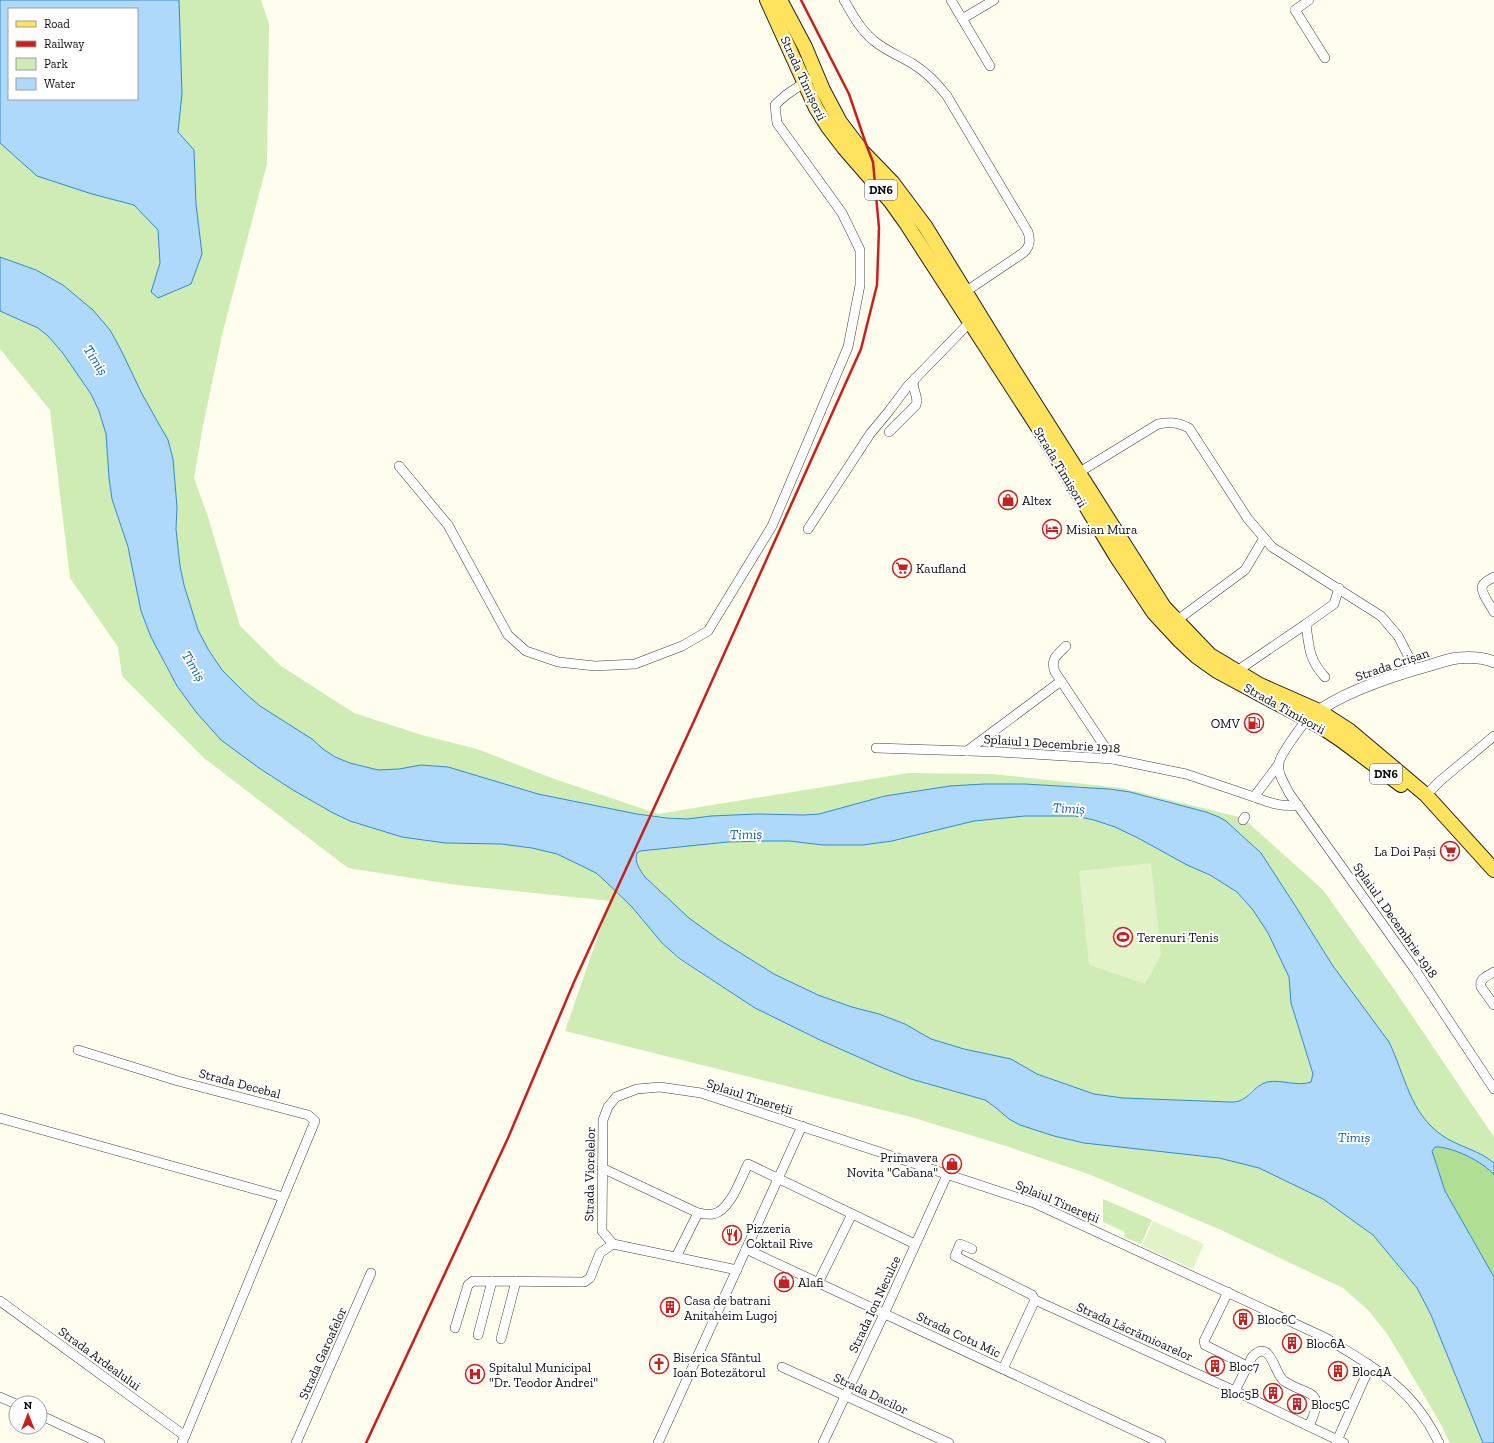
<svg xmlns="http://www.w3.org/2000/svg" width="1494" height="1443" font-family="'Zilla Slab',serif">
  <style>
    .green { fill: #ceecb4; fill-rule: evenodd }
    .forest { fill: #b0de93 }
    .pitch { fill: #e1f3c7 }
    .water { fill: #aed9fa; stroke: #3089d6; fill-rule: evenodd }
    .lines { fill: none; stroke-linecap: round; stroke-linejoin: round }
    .minor-casing { stroke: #404040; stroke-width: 10 }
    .tertiary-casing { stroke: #404040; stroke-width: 12 }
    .primary-casing { stroke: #1e1e1e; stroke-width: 16 }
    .minor { stroke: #fff; stroke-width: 9 }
    .tertiary { stroke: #fff; stroke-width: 11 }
    .primary { stroke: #ffe25e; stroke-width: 14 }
    .rail { stroke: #c71f1c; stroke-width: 2.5 }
    .labels { text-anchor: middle; stroke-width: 4; stroke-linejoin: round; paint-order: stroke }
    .shield { fill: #fff; stroke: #565656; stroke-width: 1 }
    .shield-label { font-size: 12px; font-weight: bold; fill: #0d0d0d }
    .street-label { font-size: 13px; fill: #0d0d0d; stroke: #fff }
    .poi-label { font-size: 13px; fill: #0d0d0d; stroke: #fff; text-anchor: start }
    .water-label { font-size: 14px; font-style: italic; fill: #0e5ba8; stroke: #fff }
  </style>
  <rect width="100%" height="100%" fill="#fffdee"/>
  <g class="green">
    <path d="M0,0H261L269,24L267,164L222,335L202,431L194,478L209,520L240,626L281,666L354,713L425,736L477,749L549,777L658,814L908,773L992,774L1122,788L1243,818L1323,890L1396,992L1494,1137V1163C1478,1150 1460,1148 1443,1136C1410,1114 1405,1075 1389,1042L1333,966L1296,907L1261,853L1241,834L1219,817L1155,798L1130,792L1084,787L1025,784H984L923,790L885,796L819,814L804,815L757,814L711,816L687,819L637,814L538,794L448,767L421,765L399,769L378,770L350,763L335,757L323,749L312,739L260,706L244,692L222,670L208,649L198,630L184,585L180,566L176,529L177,507L173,459L168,440L142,394L121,350L63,285L36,270L0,257ZM9,9H137V99H9Z"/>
    <path d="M0,311L38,328L48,336L62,352L91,394L99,411L106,434L109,478L112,499L164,663L177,686L196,712L221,740L259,768L293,790L333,813L350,821L402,837L445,843L501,844L532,848L557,854L596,873L632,907L662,943L680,960L755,1008L820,1040L883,1068L911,1079L985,1100L995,1107L1009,1119L1020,1125L1054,1136L1084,1143L1219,1158L1259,1168L1323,1199L1373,1235L1417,1288L1431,1315L1483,1443H1450L1438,1419L1388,1335L1368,1310L1343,1288L1219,1229L1091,1175L1006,1146L911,1117L565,1031L610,901L450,884L348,868L204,758L122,676L118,647L70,578L50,410L0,349Z"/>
    <path d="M1025,816H1075L1094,820L1115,827L1138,838L1187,865L1210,875L1237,892L1253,910L1268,933L1289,977L1291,1003L1313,1074L1311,1082L1304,1085L1268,1082L1252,1090L1246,1097L1239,1101L1230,1102L1123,1098L1094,1094L1037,1074L1011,1059L964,1049L931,1039L905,1024L879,1014L852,1007L818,995L774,974L718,939L689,918L645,877C640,870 634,862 637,853L640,851L728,842L767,841H789L823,845H863L892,841L974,821Z"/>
    <path d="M1103,1199L1152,1220L1141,1244L1124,1237L1125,1232L1103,1222Z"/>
  </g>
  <path class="forest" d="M1435,1147C1451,1146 1484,1162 1494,1175V1277L1445,1191L1432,1151Z"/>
  <g class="pitch">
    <path d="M1151,863L1161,955L1145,984L1089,965L1079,871Z"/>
    <path d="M1153,1221L1204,1244L1193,1269L1142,1246Z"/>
  </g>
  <g class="water">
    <path d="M0,0H179L182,94L178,132L194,150L196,204L202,254L191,284L158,298L151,292L160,263L158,230L134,205L92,194L37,176L0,143ZM9,9H137V99H9Z"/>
    <path d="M0,257L36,270L63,285L93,310L110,330L121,350L142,394L168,440L173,459L177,507L176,529L180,566L184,585L198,630L208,649L222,670L244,692L260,706L312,739L323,749L335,757L350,763L378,770L399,769L421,765L448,767L538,794L637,814L667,818L687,819L711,816L757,814L804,815L819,814L885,796L950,786L984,784H1025L1109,789L1130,792L1206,812L1219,817L1226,821L1261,853L1296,907L1333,966L1389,1042C1405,1075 1410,1114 1443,1136C1459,1147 1479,1150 1494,1163V1175C1484,1162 1451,1146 1435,1147L1432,1151L1445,1191L1494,1277V1443H1483L1431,1315L1417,1288L1373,1235L1323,1199L1259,1168L1219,1158L1084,1143L1054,1136L1020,1125L1009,1119L995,1107L985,1100L911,1079L883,1068L820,1040L755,1008L680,959L662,943L632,907L604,880L596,873L582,866L557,854L532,848L501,844L445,843L402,837L350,821L333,813L293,790L259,768L221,740L196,712L177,686L151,637L141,611L128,547L112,499L109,478L106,434L99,411L91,394L62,352L48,336L38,328L0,311ZM1025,816H1075L1094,820L1115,827L1138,838L1187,865L1210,875L1237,892L1253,910L1268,933L1289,977L1291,1003L1313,1074L1311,1082C1297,1087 1282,1079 1267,1082C1254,1086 1249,1098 1239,1101C1236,1102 1233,1102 1230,1102L1123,1098L1094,1094L1037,1074L1011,1059L964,1049L931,1039L905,1024L879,1014L852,1007L818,995L774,974L718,939L689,918L645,877C640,870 634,862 637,853L640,851L728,842L767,841H789L823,845H863L892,841L974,821Z"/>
  </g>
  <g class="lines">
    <g class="minor-casing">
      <g id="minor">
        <path d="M844,0C852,14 860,29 873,40C884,50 900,56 913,64C926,72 937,83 947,96L1028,232C1031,241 1030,247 1023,253L962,294"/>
        <path d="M951,0L990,66"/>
        <path d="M1309,0L1295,10L1325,58"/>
        <path d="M962,19L994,0"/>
        <path d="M889,432L916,405C920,395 909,388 915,378"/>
        <path d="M399,466L448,525L508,635L526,651L558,662L595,666L635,664L682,646L708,631L772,526L848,347L860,285V250L842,213L777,123L775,105L786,95L808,80"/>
        <path d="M1078,473L1158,424C1171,422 1177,422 1189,428L1248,519L1272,547L1381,616L1398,636L1415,669"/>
        <path d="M808,529L870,434L889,411L907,387L974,318"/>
        <path d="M1494,577C1491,579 1485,581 1483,585C1479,591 1491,606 1494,612"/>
        <path d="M1176,621L1245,570L1264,538"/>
        <path d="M1066,646C1057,655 1050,659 1055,672L1113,759"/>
        <path d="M1237,671L1306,624"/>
        <path d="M1325,677C1309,660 1309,647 1306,624L1334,604L1339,588"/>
        <path d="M1306,720C1300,729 1280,754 1279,763C1277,774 1285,784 1289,793L1416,971L1494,1089"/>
        <path d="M876,748L999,752L1113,759L1186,774L1254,797L1278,765"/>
        <path d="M967,751L1061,681"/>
        <path d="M1426,795L1440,781L1494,736"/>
        <path d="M1254,797C1271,803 1280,807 1298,805"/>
        <path d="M1243,820L1245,817"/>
        <path d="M1494,972C1488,976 1479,978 1481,987L1494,1005"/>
        <path d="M78,1050L178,1081L308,1115L315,1121L182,1443"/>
        <path d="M0,1118L283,1197"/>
        <path d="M602,1168L698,1213C703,1214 708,1215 713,1214C730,1211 741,1178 748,1164L915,1244"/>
        <path d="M746,1249L1161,1443"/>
        <path d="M972,1249L960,1244L955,1256L1032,1295L1035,1300"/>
        <path d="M676,1257L698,1213"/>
        <path d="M737,1270L613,1244L602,1231L603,1120L608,1107L616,1097L637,1089L660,1087L701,1093L1034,1203L1326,1338C1375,1368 1413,1388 1439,1443"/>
        <path d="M818,1283L852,1214"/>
        <path d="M1228,1292L1206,1337L1204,1341L1205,1345L1247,1366"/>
        <path d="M1035,1300L1235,1391L1344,1443"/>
        <path d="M0,1301L185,1436"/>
        <path d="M455,1328L468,1285L473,1281L584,1282L590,1278L600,1253L613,1244"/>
        <path d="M478,1335L492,1281"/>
        <path d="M501,1339L516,1281"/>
        <path d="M782,1367L949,1443"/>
        <path d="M1003,1369L1035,1300"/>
        <path d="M1235,1391L1252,1357C1271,1337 1274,1374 1284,1381C1308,1397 1327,1388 1309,1426"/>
        <path d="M0,1397L16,1404"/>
        <path d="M40,1415L100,1443"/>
        <path d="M296,1443L371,1273"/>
        <path d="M658,1443L802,1126"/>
        <path d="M823,1443L884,1314L947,1175"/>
        <path d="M1336,1443L1370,1366"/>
      </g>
    </g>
    <g class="tertiary-casing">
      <path id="tertiary" d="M1313,715C1342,692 1395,675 1431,665C1440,662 1449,659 1458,658C1470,657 1483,657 1494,662"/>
    </g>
    <g class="primary-casing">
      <g id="primary">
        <path d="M767,0L816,108L828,127L844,148L891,202L906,223L1043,435L1116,556L1154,613L1180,641L1196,656L1217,671L1323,728L1341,740L1401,785"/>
        <path d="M780,0L805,47L823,90L840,122L862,151L892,182L925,226L1011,366L1164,607L1210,655L1260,685L1319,711L1350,731L1426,795L1494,870"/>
      </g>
    </g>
    <use href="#minor" class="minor"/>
    <use href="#tertiary" class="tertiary"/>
    <use href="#primary" class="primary"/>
    <path class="rail" d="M366,1443L508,1138L574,982L694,721L861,349L877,285L879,228L873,162L866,144L849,94L801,0"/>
  </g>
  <defs>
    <g id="shop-ring" transform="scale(1)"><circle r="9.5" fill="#fff" stroke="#c71f1c" stroke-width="1.5"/><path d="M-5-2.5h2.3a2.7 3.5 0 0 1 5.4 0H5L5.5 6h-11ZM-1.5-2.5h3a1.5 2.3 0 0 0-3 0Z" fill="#c71f1c"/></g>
    <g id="hotel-ring" transform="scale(1)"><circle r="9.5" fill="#fff" stroke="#c71f1c" stroke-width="1.5"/><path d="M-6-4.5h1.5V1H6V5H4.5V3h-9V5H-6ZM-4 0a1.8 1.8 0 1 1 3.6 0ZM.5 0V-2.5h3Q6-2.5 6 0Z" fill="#c71f1c"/></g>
    <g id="supermarket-ring" transform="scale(1)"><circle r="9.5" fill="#fff" stroke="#c71f1c" stroke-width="1.5"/><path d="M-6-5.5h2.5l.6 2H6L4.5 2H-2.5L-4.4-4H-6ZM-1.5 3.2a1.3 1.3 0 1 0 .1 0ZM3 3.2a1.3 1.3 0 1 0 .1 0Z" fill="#c71f1c"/></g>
    <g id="fuel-ring" transform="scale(1)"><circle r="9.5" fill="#fff" stroke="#c71f1c" stroke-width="1.5"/><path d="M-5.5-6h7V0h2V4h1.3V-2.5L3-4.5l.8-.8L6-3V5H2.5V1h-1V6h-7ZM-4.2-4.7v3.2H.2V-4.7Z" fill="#c71f1c"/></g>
    <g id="stadium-ring" transform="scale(1)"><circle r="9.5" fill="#fff" stroke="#c71f1c" stroke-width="1.5"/><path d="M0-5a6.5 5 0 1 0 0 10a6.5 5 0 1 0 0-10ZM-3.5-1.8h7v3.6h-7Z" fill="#c71f1c"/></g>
    <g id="restaurant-ring" transform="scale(1)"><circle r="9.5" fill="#fff" stroke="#c71f1c" stroke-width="1.5"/><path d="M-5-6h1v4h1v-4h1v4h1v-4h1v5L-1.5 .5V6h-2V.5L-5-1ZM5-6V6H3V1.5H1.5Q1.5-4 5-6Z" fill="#c71f1c"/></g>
    <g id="building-ring" transform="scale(1)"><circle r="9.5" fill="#fff" stroke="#c71f1c" stroke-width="1.5"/><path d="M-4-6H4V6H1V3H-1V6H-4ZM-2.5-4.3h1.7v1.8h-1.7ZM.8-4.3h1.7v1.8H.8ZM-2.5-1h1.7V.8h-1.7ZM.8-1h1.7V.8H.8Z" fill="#c71f1c"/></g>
    <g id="church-ring" transform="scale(1)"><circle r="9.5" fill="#fff" stroke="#c71f1c" stroke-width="1.5"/><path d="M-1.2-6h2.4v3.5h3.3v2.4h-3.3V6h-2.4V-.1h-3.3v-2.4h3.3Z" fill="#c71f1c"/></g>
    <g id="hospital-ring" transform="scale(1)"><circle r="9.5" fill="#fff" stroke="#c71f1c" stroke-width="1.5"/><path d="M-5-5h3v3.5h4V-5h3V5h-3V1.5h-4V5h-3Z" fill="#c71f1c"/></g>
  </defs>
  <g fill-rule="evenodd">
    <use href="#shop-ring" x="1008" y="500"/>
    <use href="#hotel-ring" x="1052" y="529"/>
    <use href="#supermarket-ring" x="902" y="568"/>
    <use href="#fuel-ring" x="1254" y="723"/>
    <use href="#supermarket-ring" x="1450" y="851"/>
    <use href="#stadium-ring" x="1123" y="937"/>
    <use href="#shop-ring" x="952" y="1164"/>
    <use href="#restaurant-ring" x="732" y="1235"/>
    <use href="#shop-ring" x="784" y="1282"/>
    <use href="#building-ring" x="670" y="1307"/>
    <use href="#building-ring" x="1243" y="1319"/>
    <use href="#building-ring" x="1292" y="1343"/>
    <use href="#church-ring" x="659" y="1364"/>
    <use href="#building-ring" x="1215" y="1366"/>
    <use href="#building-ring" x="1338" y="1371"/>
    <use href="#hospital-ring" x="475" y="1374"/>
    <use href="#building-ring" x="1273" y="1393"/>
    <use href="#building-ring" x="1297" y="1404"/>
  </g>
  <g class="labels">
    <g class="shield">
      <rect x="865" y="180" width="32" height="20" rx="3"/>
      <rect x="1370" y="764" width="32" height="20" rx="3"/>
    </g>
    <g class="shield-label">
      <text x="881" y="194">DN6</text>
      <text x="1386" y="778">DN6</text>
    </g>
    <g class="street-label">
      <text transform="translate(804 78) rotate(65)" y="5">Strada Timișorii</text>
      <text transform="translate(1061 467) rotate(59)" y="5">Strada Timișorii</text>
      <text transform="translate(1392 664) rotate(-19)" y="5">Strada Crișan</text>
      <text transform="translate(1285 708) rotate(29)" y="5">Strada Timișorii</text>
      <text transform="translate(1052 743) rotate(4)" y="5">Splaiul 1 Decembrie 1918</text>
      <text transform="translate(1396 920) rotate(55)" y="5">Splaiul 1 Decembrie 1918</text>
      <text transform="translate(240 1083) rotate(15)" y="5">Strada Decebal</text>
      <text transform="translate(750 1096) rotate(18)" y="5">Splaiul Tinereții</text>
      <text transform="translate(589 1174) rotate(-89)" y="5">Strada Viorelelor</text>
      <text transform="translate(1058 1201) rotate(23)" y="5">Splaiul Tinereții</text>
      <text transform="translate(874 1304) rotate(-65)" y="5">Strada Ion Neculce</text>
      <text transform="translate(1135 1331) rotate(24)" y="5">Strada Lăcrămioarelor</text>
      <text transform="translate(959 1334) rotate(25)" y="5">Strada Cotu Mic</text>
      <text transform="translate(322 1353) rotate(-66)" y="5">Strada Garoafelor</text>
      <text transform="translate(100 1358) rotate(36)" y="5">Strada Ardealului</text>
      <text transform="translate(871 1393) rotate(25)" y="5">Strada Dacilor</text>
    </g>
    <g class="poi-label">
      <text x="1022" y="505">Altex</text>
      <text x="1066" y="534">Misian Mura</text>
      <text x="916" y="573">Kaufland</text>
      <text x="1240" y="728" text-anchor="end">OMV</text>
      <text x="1436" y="856" text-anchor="end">La Doi Pași</text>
      <text x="1137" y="942">Terenuri Tenis</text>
      <text x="938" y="1162" text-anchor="end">Primavera<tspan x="938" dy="15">Novita "Cabana"</tspan></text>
      <text x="746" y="1233">Pizzeria<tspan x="746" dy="15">Coktail Rive</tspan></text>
      <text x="798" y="1287">Alafi</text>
      <text x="684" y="1305">Casa de batrani<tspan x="684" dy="15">Anitaheim Lugoj</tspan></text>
      <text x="1257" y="1324">Bloc6C</text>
      <text x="1306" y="1348">Bloc6A</text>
      <text x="673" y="1362">Biserica Sfântul<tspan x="673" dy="15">Ioan Botezătorul</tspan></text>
      <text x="1229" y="1371">Bloc7</text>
      <text x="489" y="1372">Spitalul Municipal<tspan x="489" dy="15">"Dr. Teodor Andrei"</tspan></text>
      <text x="1352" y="1376">Bloc4A</text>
      <text x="1259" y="1398" text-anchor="end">Bloc5B</text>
      <text x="1311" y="1409">Bloc5C</text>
    </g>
    <g class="water-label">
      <text transform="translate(96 360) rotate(57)" y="5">Timiș</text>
      <text transform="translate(194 666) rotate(59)" y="5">Timiș</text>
      <text transform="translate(1069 808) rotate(3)" y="5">Timiș</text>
      <text transform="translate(746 834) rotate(-1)" y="5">Timiș</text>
      <text x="1354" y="1142">Timiș</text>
    </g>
  </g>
  <rect x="8" y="8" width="130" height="92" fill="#ffffff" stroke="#9e9e9e"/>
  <rect x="16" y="21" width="20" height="6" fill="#ffe25e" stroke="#9e9e9e"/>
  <text x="44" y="28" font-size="12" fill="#0d0d0d">Road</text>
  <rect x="16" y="41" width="20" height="6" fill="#c71f1c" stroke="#9e9e9e"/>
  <text x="44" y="48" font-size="12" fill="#0d0d0d">Railway</text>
  <rect x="16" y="58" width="20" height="12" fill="#ceecb4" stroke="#9e9e9e"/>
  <text x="44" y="68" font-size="12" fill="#0d0d0d">Park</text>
  <rect x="16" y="78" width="20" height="12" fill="#aed9fa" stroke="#9e9e9e"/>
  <text x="44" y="88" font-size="12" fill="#0d0d0d">Water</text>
  <g transform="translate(28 1415)"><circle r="19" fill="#ffffff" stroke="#9e9e9e"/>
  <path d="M0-3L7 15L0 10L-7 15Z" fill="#c71f1c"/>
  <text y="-6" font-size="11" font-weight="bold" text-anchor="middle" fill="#0d0d0d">N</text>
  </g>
</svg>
